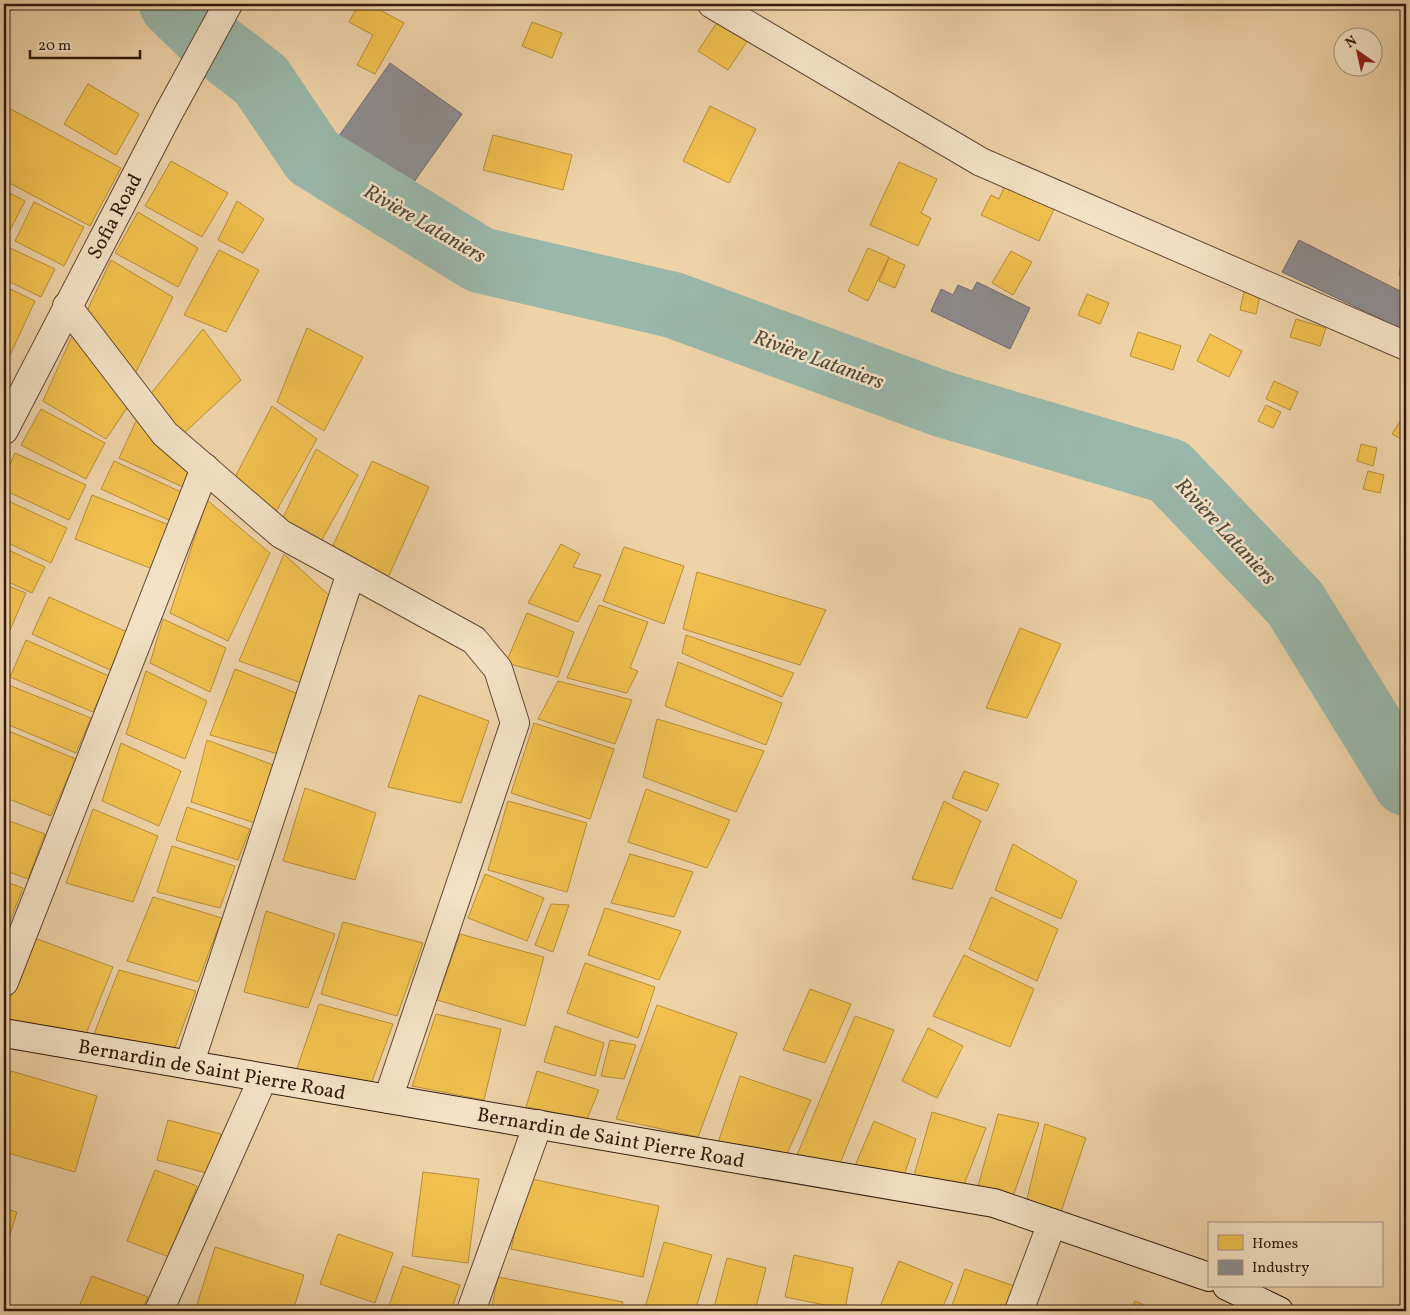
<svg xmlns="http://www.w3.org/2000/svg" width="1410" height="1315" font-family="Vollkorn,serif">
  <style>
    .homes { fill: #f2c14e; stroke: #b88f3a }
    .industry { fill: #8d8d92; stroke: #726a6a }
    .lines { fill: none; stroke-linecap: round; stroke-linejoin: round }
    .river { stroke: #99b7aa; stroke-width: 66 }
    .street-casing { stroke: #614834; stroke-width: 30 }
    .secondary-casing { stroke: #321a0d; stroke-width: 30 }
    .street { stroke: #f4e2c6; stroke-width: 28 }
    .secondary { stroke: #f4e2c6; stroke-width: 28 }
    .labels { text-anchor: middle; stroke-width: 5; stroke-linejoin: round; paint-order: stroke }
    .street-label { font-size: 20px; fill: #321a0d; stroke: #f4e2c6 }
    .water-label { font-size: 21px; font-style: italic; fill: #51493c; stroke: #f4e2c6 }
  </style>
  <rect width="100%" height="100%" fill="#eed2a8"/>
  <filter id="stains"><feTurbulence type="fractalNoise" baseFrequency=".004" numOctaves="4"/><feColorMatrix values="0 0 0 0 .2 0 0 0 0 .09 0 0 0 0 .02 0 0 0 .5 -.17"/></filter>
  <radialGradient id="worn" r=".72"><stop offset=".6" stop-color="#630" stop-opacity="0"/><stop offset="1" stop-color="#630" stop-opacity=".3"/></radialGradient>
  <g class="homes">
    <path d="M359,4H369L404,23L375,74L357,65L373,35L349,22Z"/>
    <path d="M718,21L748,40L728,70L698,51Z"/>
    <path d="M532,22L562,33L552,58L522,46Z"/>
    <path d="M88,84L139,114L116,155L64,124Z"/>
    <path d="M5,106L121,168L90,226L4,180Z"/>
    <path d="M710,106L756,129L729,183L683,161Z"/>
    <path d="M493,135L572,155L563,190L483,170Z"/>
    <path d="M171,161L228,193L202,237L145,206Z"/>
    <path d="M899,162L937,179L921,213L931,218L918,246L870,225Z"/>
    <path d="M1007,181L1057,203L1039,241L981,215L991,195L999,199Z"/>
    <path d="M4,190L25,201L4,242Z"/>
    <path d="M237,201L264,219L243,253L218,240Z"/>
    <path d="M34,202L84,227L64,266L15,241Z"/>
    <path d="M138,212L198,248L178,287L115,253Z"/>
    <path d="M1406,235V276L1399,275Z"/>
    <path d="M8,247L55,269L41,297L4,279V255Z"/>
    <path d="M868,248L889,257L868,301L848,291Z"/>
    <path d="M219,250L259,270L226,332L184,315Z"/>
    <path d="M1011,251L1032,262L1013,295L992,283Z"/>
    <path d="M889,258L905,265L895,288L879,281Z"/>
    <path d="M111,260L173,297L133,378L86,313Z"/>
    <path d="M4,286L35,301L6,364L4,363Z"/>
    <path d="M1244,292L1260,296L1256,314L1240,310Z"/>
    <path d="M1087,294L1109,303L1100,324L1078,315Z"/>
    <path d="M1296,319L1326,328L1320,346L1290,337Z"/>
    <path d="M307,328L363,357L324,431L277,402Z"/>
    <path d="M203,329L241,380L180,437L149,396Z"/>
    <path d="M1138,332L1181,346L1173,370L1130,356Z"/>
    <path d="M1210,334L1242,351L1229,377L1197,361Z"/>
    <path d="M72,336L129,405L106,439L43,401Z"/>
    <path d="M1274,381L1298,392L1290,410L1266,399Z"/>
    <path d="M1266,405L1281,412L1273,428L1258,421Z"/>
    <path d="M272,406L317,439L273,517L233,481Z"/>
    <path d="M41,409L105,443L86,479L21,445Z"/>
    <path d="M1406,412V442L1392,434Z"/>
    <path d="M138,417L193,466L183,487L119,458Z"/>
    <path d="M1361,444L1377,448L1373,466L1357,461Z"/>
    <path d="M316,449L358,475L319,545L281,522Z"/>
    <path d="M15,453L86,485L69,520L4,490V477Z"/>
    <path d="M114,461L183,493L171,521L101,489Z"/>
    <path d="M372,461L429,487L386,582L330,552Z"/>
    <path d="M1368,471L1384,475L1380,493L1363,489Z"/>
    <path d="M92,495L172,526L155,570L75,539Z"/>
    <path d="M4,499L67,528L51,563L4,541Z"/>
    <path d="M207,500L270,553L228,641L170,613Z"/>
    <path d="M561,544L580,554L573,567L601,575L578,622L528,603Z"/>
    <path d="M624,547L684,566L664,624L603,601Z"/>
    <path d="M4,548L45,567L32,593L4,580Z"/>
    <path d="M284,554L332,598L302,683L239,661Z"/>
    <path d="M697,572L826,610L800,665L683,629Z"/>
    <path d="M4,584L26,593L8,635L4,633Z"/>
    <path d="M49,597L127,632L110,670L32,634Z"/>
    <path d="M599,605L648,622L630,668L638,671L627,693L567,678Z"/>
    <path d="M527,613L574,632L558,677L506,663Z"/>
    <path d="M163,619L226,648L210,692L150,663Z"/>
    <path d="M1020,628L1061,644L1027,718L986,708Z"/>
    <path d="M686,635L794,673L782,697L682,653Z"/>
    <path d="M26,640L109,676L93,712L10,677Z"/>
    <path d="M678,662L782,703L766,745L665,706Z"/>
    <path d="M235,669L301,695L282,755L210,735Z"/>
    <path d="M146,671L207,701L185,759L126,734Z"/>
    <path d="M558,681L632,700L615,744L538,719Z"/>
    <path d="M6,684L91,718L76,753L4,723V689Z"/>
    <path d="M419,695L489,721L461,803L388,787Z"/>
    <path d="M657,719L764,751L736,812L643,777Z"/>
    <path d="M534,723L614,749L590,819L511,793Z"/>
    <path d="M4,729L76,759L51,816L4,797Z"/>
    <path d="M207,740L276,766L255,823L191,802Z"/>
    <path d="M121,743L181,771L159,826L102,801Z"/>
    <path d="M964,771L999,784L987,811L952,798Z"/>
    <path d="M305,788L376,813L355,880L283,861Z"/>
    <path d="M646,789L730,820L707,868L628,842Z"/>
    <path d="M508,801L587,823L567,892L488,870Z"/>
    <path d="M944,801L981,821L952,889L912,879Z"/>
    <path d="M187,807L250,829L238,860L176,840Z"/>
    <path d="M93,809L158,836L133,902L66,883Z"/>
    <path d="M4,819L45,834L28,879L4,870Z"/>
    <path d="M1013,844L1077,881L1061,919L995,890Z"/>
    <path d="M172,846L235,866L220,908L157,892Z"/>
    <path d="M630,854L693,872L674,917L611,903Z"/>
    <path d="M485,874L544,898L527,941L468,918Z"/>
    <path d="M4,881L23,888L5,934H4Z"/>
    <path d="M153,897L222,918L198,982L127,961Z"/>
    <path d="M991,897L1058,929L1037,981L969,949Z"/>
    <path d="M551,904L569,905L553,952L535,945Z"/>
    <path d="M605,908L681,931L659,980L588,955Z"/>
    <path d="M266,911L335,934L308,1008L244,992Z"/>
    <path d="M343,922L423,943L397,1016L321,994Z"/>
    <path d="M460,934L544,957L525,1026L437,1000Z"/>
    <path d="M32,937L113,967L84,1039L4,1024V1012Z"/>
    <path d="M964,955L1034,989L1010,1047L933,1016Z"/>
    <path d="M585,963L655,987L638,1038L567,1013Z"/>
    <path d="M119,970L196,991L173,1053L92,1039Z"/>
    <path d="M810,989L851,1004L825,1063L783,1050Z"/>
    <path d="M319,1004L393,1024L370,1087L295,1074Z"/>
    <path d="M657,1005L737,1033L698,1137L616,1119Z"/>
    <path d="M436,1014L501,1029L484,1100L412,1086Z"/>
    <path d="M855,1016L894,1030L839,1166L797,1155Z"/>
    <path d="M555,1026L604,1043L595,1076L544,1062Z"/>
    <path d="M928,1028L963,1046L937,1098L902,1081Z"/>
    <path d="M610,1040L636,1045L624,1079L601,1076Z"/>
    <path d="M11,1071L97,1096L75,1172L4,1152V1097Z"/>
    <path d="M537,1071L599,1090L587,1119L526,1107Z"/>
    <path d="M740,1076L811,1100L786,1156L718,1143Z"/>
    <path d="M932,1112L986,1128L962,1190L913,1179Z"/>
    <path d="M998,1114L1039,1123L1012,1199L977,1190Z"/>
    <path d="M168,1120L221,1134L210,1174L157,1160Z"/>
    <path d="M874,1121L916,1139L903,1179L854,1168Z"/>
    <path d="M1045,1124L1086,1138L1061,1212L1027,1199Z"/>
    <path d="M155,1170L197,1186L169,1257L127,1241Z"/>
    <path d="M423,1172L479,1179L468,1263L412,1256Z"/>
    <path d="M527,1178L659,1206L643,1277L511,1249Z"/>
    <path d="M4,1208L17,1212L4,1253Z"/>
    <path d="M338,1234L393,1253L375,1303L320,1284Z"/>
    <path d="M664,1242L712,1255L695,1311H644Z"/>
    <path d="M215,1247L304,1275L293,1311H195Z"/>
    <path d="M794,1255L853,1268L845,1309L785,1297Z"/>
    <path d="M727,1258L766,1268L755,1311H713Z"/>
    <path d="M899,1261L953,1283L941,1311H878Z"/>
    <path d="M403,1266L460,1285L451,1311H387Z"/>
    <path d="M965,1269L1020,1288L1012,1311H950Z"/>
    <path d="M92,1276L148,1297L142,1311H77Z"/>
    <path d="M498,1277L623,1302L621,1311H491Z"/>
    <path d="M1135,1301L1159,1311H1131Z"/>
  </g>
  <g class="industry">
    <path d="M390,63L462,114L404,196L332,146Z"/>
    <path d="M1299,240L1406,294V331L1282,272Z"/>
    <path d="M977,282L1030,308L1010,349L931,311L941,289L953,295L958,285L972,291Z"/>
  </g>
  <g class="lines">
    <path class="river" d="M172,4L208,39L261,80L313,157L480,260L673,305L942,404L1169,471L1295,603L1406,783"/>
    <g class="street-casing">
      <g id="street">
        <path d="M712,4L981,162L1406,346"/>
        <path d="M67,306L165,434L281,534L474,640L498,669L515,723L388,1099"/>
        <path d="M4,430L168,114L228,4"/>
        <path d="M4,982L205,468"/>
        <path d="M189,1065L351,573"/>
        <path d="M159,1311L263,1078"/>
        <path d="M471,1311L538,1124"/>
        <path d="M1019,1311L1052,1223"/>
      </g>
    </g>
    <g class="secondary-casing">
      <g id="secondary">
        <path d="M4,1033L994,1203L1209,1277"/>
        <path d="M1227,1286L1279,1311"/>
      </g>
    </g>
    <use href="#street" class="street"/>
    <use href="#secondary" class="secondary"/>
  </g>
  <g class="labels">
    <g class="street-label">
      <text transform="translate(114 216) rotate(-62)" y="7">Sofia Road</text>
      <text transform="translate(212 1069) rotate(10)" y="7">Bernardin de Saint Pierre Road</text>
      <text transform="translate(611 1137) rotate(10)" y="7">Bernardin de Saint Pierre Road</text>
    </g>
    <g class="water-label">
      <text transform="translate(425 223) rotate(30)" y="7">Rivière Lataniers</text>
      <text transform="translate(819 359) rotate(20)" y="7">Rivière Lataniers</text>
      <text transform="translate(1226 531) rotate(47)" y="7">Rivière Lataniers</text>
    </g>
  </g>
  <rect width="1410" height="1315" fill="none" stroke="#eed2a8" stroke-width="20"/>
  <rect x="5" y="5" width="1400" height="1305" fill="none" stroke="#321a0d" stroke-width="2.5"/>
  <rect x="10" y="10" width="1390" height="1295" fill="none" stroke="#321a0d"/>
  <rect x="1208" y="1222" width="175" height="65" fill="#f4e2c6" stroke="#a6927c"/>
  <rect x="1218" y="1235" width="25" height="15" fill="#f2c14e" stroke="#a6927c"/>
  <text x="1252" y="1248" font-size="15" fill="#321a0d">Homes</text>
  <rect x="1218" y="1260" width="25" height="15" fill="#8d8d92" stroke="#a6927c"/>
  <text x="1252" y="1272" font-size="15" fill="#321a0d">Industry</text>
  <g transform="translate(1358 52) rotate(326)"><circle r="24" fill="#f4e2c6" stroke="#a6927c"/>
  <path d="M0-4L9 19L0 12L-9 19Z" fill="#8f2418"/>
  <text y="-8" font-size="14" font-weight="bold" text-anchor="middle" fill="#321a0d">N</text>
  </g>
  <path d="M30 50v8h110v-8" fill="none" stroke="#321a0d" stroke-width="2.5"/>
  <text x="38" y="50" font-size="15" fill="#321a0d" stroke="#f4e2c6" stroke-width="4" paint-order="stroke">20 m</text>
  <rect width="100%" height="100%" filter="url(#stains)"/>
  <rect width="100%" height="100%" fill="url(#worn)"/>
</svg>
